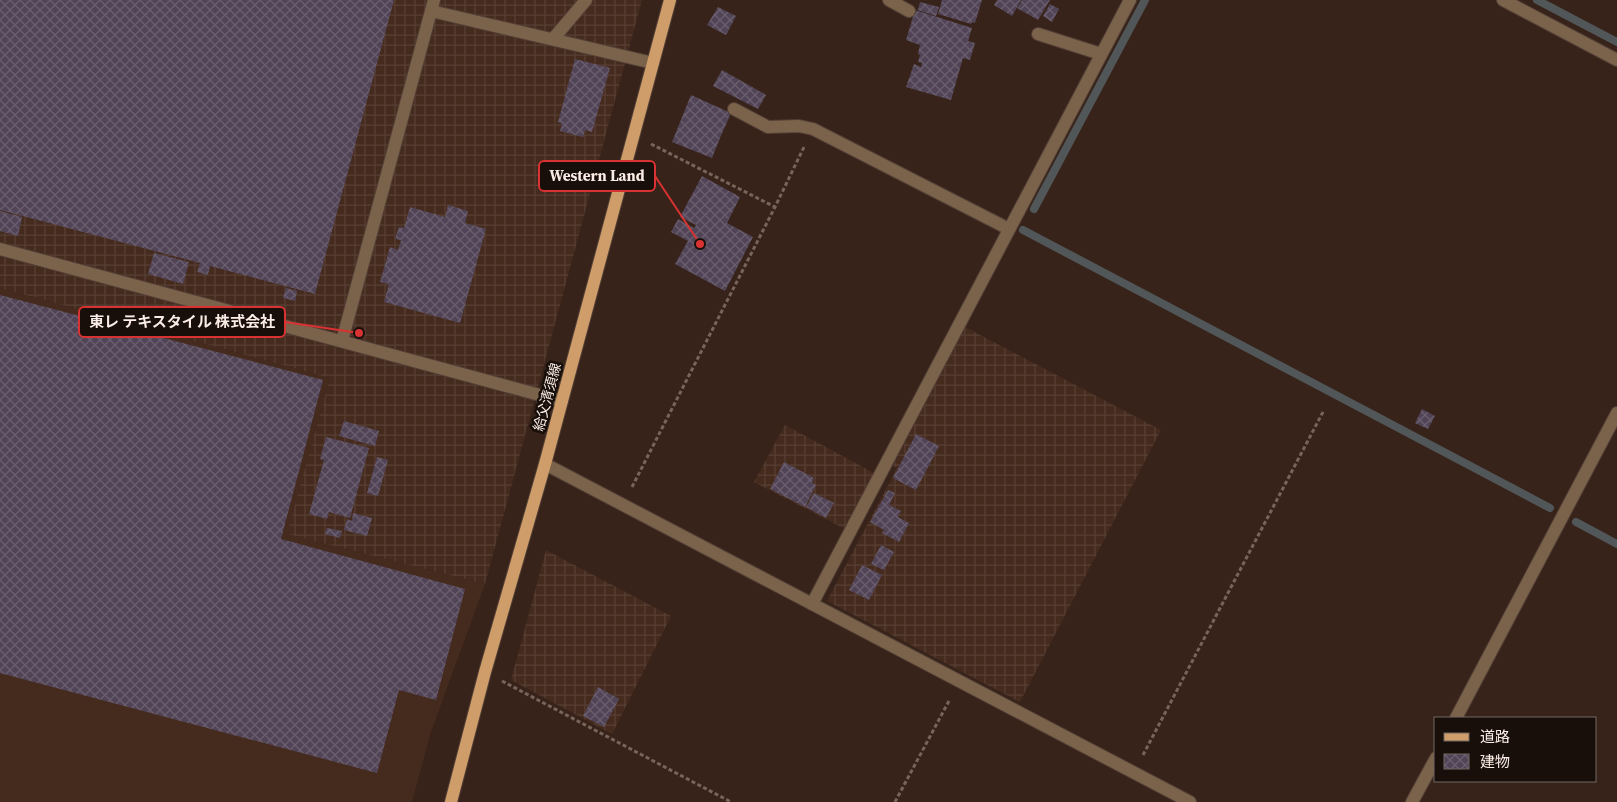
<svg xmlns="http://www.w3.org/2000/svg" width="1617" height="802" font-family="'Source Serif 4','Noto Sans JP',serif">
  <style>
    .built { fill: #452a1e }
    .industrial { fill: url(#industrial-grid) }
    .lines { fill: none; stroke-linecap: round; stroke-linejoin: round }
    .stream { stroke: #515658; stroke-width: 8 }
    .building { fill: url(#building-cross-hatch) }
    .minor-casing { stroke: #523f36; stroke-width: 14 }
    .major-casing { stroke: #523f36; stroke-width: 14 }
    .path { stroke: #77655c; stroke-width: 3; stroke-dasharray: 4 2.5; stroke-linecap: butt }
    .minor { stroke: #7b634b; stroke-width: 12 }
    .major { stroke: #ce9d69; stroke-width: 12 }
    .labels { text-anchor: middle; stroke-width: 5; stroke-linejoin: round; paint-order: stroke }
    .street-label { font-size: 14px; fill: #fbede6; stroke: #180f0a }
    .leader { fill: none; stroke: #d83232; stroke-width: 2 }
    .callout-dot { fill: #d83232; stroke: #180f0a; stroke-width: 2 }
    .callout { fill: #180f0a; stroke: #d83232; stroke-width: 2 }
    .callout-label { font-size: 15px; text-anchor: middle; font-weight: bold; fill: #fbede6 }
  </style>
  <defs>
    <pattern id="industrial-grid" width="8" height="8" patternUnits="userSpaceOnUse" patternTransform="scale(1.25)"><rect width="8" height="8" fill="#452a1e"/><path d="M0 4h8M4 0v8" fill="none" stroke="#583f34"/></pattern>
    <pattern id="building-cross-hatch" width="8" height="8" patternUnits="userSpaceOnUse" patternTransform="scale(1.25)"><rect width="8" height="8" fill="#514457"/><path d="M0 0l8 8M0 8l8-8" fill="none" stroke="#6b5f6f"/></pattern>
  </defs>
  <rect width="100%" height="100%" fill="#372319"/>
  <path class="built" d="M0,288L330,378L288,534L485,584L431,732L412,802H0Z"/>
  <g class="industrial">
    <path d="M0,0H642L485,584L287,534L330,378L0,288Z"/>
    <path d="M965,327L1161,430L1020,702L827,601L897,468L893,466Z"/>
    <path d="M785,425L876,474L847,530L754,482Z"/>
    <path d="M546,550L671,616L612,734L511,680Z"/>
  </g>
  <g class="lines">
    <g class="stream">
      <path d="M1537,0L1617,42"/>
      <path d="M1034,209L1145,0"/>
      <path d="M1023,230L1550,508"/>
      <path d="M1576,522L1617,544"/>
    </g>
  </g>
  <g class="building">
    <path d="M0,0H394L315,294L210,266L208,275L197,272L200,263L0,210Z"/>
    <path d="M942,0H982L975,23L972,22L971,24L938,14Z"/>
    <path d="M997,0H1021L1012,16L994,5Z"/>
    <path d="M1022,0H1050L1038,20L1017,8Z"/>
    <path d="M920,2L939,7L936,16L918,10Z"/>
    <path d="M1050,4L1059,9L1052,22L1043,16Z"/>
    <path d="M718,7L736,16L726,35L707,25Z"/>
    <path d="M915,10L972,28L968,41L975,43L970,60L963,58L951,100L906,87L914,64L921,67L922,63L918,62L920,55L918,54L920,45L906,40Z"/>
    <path d="M575,59L610,68L592,132L585,130L583,137L560,131L562,124L558,122Z"/>
    <path d="M722,70L766,95L758,109L713,86Z"/>
    <path d="M691,95L731,113L720,138L714,135L720,138L712,158L672,142Z"/>
    <path d="M702,176L740,197L727,223L753,237L725,291L675,264L688,241L671,232L678,219L694,228L696,225L680,217Z"/>
    <path d="M448,205L468,211L465,223L486,229L460,323L384,302L389,284L380,282L390,247L398,250L401,240L395,239L399,227L404,228L410,207L445,217Z"/>
    <path d="M0,211L22,217L18,236L0,231Z"/>
    <path d="M154,253L189,262L183,284L148,274Z"/>
    <path d="M286,288L297,291L295,301L283,298Z"/>
    <path d="M0,295L323,380L281,539L465,589L436,700L399,690L377,773L0,673Z"/>
    <path d="M1422,409L1435,416L1428,429L1415,423Z"/>
    <path d="M344,421L379,431L375,446L339,436Z"/>
    <path d="M916,434L939,446L916,490L893,478Z"/>
    <path d="M326,437L369,448L350,518L329,512L327,519L309,514L324,460L320,459Z"/>
    <path d="M377,457L388,460L378,496L367,493Z"/>
    <path d="M784,462L814,478L812,483L816,485L805,507L770,489Z"/>
    <path d="M888,490L895,493L889,505L901,511L898,517L909,523L899,542L882,533L884,530L870,522Z"/>
    <path d="M814,493L834,503L826,518L806,507Z"/>
    <path d="M353,513L372,518L367,536L344,530L347,519L352,521Z"/>
    <path d="M327,528L342,531L340,538L325,534Z"/>
    <path d="M881,545L894,552L884,570L871,564Z"/>
    <path d="M862,565L882,575L869,600L849,590Z"/>
    <path d="M598,687L619,699L604,727L583,716Z"/>
  </g>
  <g class="lines">
    <g class="minor-casing">
      <g id="minor">
        <path d="M889,0L909,11"/>
        <path d="M1503,0L1617,60"/>
        <path d="M431,11L653,63"/>
        <path d="M1038,34L1101,54"/>
        <path d="M553,39L586,0"/>
        <path d="M734,109L768,127L799,126L813,129L1009,229"/>
        <path d="M0,249L562,401"/>
        <path d="M342,341L434,0"/>
        <path d="M545,464L1190,802"/>
        <path d="M812,604L1130,0"/>
        <path d="M1456,718L1617,413"/>
        <path d="M1412,802L1436,758"/>
      </g>
    </g>
    <g class="major-casing">
      <path id="major" d="M451,802L485,672L545,464L670,0"/>
    </g>
    <g class="path">
      <path d="M651,144L775,207"/>
      <path d="M632,487L775,207L804,147"/>
      <path d="M502,681L731,802"/>
      <path d="M1143,755L1324,410"/>
      <path d="M895,802L950,699"/>
    </g>
    <use href="#minor" class="minor"/>
    <use href="#major" class="major"/>
  </g>
  <g class="labels">
    <g class="street-label">
      <text transform="translate(547 397) rotate(-75)" y="5">給父清須線</text>
    </g>
  </g>
  <path class="leader" d="M700 244L655 176M359 333L285 322"/>
  <g class="callout-dot">
    <circle cx="700" cy="244" r="5"/>
    <circle cx="359" cy="333" r="5"/>
  </g>
  <g class="callout">
    <rect x="539" y="161" width="116" height="30" rx="5"/>
    <rect x="79" y="307" width="206" height="30" rx="5"/>
  </g>
  <g class="callout-label">
    <text x="597" y="181">Western Land</text>
    <text x="182" y="327">東レ テキスタイル 株式会社</text>
  </g>
  <rect x="1434" y="717" width="162" height="65" fill="#180f0a" stroke="#736862"/>
  <rect x="1444" y="733" width="25" height="8" fill="#ce9d69" stroke="#736862"/>
  <text x="1480" y="742" font-size="15" fill="#fbede6">道路</text>
  <rect x="1444" y="754" width="25" height="15" fill="url(#building-cross-hatch)" stroke="#736862"/>
  <text x="1480" y="767" font-size="15" fill="#fbede6">建物</text>
</svg>
